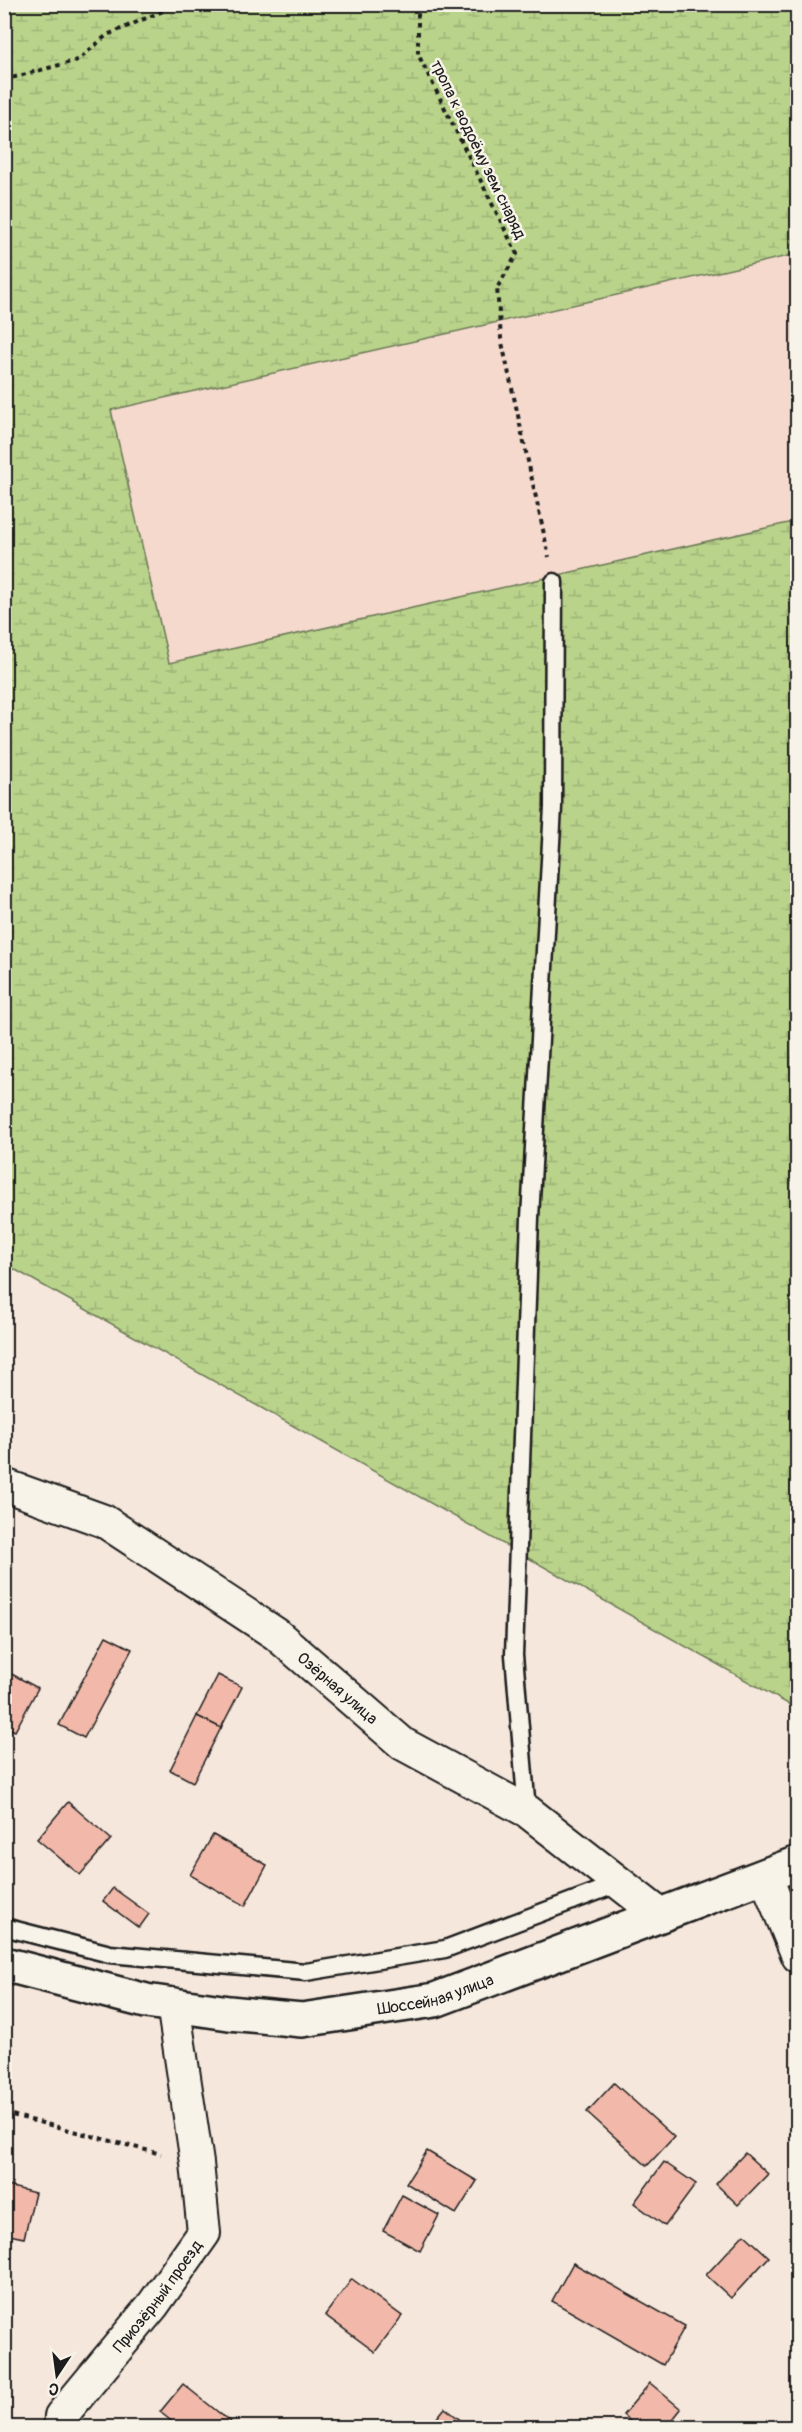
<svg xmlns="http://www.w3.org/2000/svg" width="802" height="2432" font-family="Pangolin,sans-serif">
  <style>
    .built { fill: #f5d9cd }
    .wetland { fill: url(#wetland-marsh); stroke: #6a7854; stroke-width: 1.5 }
    .building { fill: #f2b9aa; stroke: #1c1c1c; stroke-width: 1.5 }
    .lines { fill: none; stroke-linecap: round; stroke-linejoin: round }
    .service-casing { stroke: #1c1c1c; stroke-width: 21 }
    .minor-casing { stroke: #1c1c1c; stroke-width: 36 }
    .primary-casing { stroke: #1c1c1c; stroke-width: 38 }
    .path { stroke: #1c1c1c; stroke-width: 4; stroke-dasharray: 4.5 4.5; stroke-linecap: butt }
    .service { stroke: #f7f3e8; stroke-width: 16 }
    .minor { stroke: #f7f3e8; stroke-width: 32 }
    .primary { stroke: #f7f3e8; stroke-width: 33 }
    .labels { text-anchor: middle; stroke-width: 5; stroke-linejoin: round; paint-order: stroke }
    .street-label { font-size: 16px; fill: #1c1c1c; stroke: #f7f3e8 }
  </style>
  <defs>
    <pattern id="wetland-marsh" width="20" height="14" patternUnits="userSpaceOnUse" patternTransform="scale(1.5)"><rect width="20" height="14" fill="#b9d38b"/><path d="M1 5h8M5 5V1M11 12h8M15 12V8" fill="none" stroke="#9eb577"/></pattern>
  </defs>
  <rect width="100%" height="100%" fill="#f6e7dc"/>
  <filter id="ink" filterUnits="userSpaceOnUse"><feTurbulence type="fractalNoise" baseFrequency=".0167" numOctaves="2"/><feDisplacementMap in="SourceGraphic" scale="12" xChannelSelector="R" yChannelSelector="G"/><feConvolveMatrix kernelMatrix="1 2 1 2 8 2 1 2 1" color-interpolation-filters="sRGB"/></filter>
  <g filter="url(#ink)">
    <path class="built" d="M797,254V521L169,663L111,410Z"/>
    <path class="wetland" d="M5,5H797V254L111,410L169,663L797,521V1709L5,1264Z"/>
    <g class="building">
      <path d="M106,1636L132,1649L84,1738L59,1725Z"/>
      <path d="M4,1670L38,1688L15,1731L4,1726Z"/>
      <path d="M218,1675L242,1687L221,1728L197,1716Z"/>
      <path d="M197,1716L221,1728L193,1782L170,1770Z"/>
      <path d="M68,1802L111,1839L80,1875L37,1839Z"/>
      <path d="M213,1835L267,1865L245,1906L190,1875Z"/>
      <path d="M113,1888L149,1914L139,1928L103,1901Z"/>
      <path d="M614,2083L674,2137L647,2166L587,2112Z"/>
      <path d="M427,2151L477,2181L456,2214L406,2183Z"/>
      <path d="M745,2153L768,2174L738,2205L716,2184Z"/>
      <path d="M664,2162L696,2184L665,2226L634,2203Z"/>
      <path d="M4,2185L35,2193L24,2238L4,2234Z"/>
      <path d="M402,2195L439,2215L420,2251L383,2231Z"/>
      <path d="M744,2234L769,2257L731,2298L706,2275Z"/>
      <path d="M573,2263L685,2326L663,2365L552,2301Z"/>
      <path d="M352,2279L402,2316L375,2352L325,2315Z"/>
      <path d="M650,2383L681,2409L666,2428H638L623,2415Z"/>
      <path d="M183,2384L238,2428H180L160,2412Z"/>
      <path d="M445,2408L463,2422L459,2428H434L431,2425Z"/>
    </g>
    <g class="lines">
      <g class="service-casing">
        <g id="service">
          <path d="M527,1811L514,1655L530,1218L553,807L554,582"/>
          <path d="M4,1927L110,1954L306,1972L445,1949L620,1883"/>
        </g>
      </g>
      <g class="minor-casing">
        <g id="minor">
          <path id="s1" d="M4,1485L104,1521L276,1634L403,1744L527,1811L659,1914"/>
          <path d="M765,1875L798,1956"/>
          <path id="s2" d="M60,2428L61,2416L153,2305L204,2233L197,2163L173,2004"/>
        </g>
      </g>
      <g class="primary-casing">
        <g id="primary">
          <path id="s3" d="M4,1964L146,2001L229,2013L302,2020L435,2000L798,1863"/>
        </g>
      </g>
      <g class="path">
        <path d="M215,4L234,8L240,4"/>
        <path d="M418,4V54L517,254L497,288L501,338L549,557"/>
        <path d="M4,80L78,60L107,35L179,4"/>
        <path d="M4,2113L161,2154"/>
      </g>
      <use href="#service" class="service"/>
      <use href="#minor" class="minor"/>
      <use href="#primary" class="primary"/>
    </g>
  </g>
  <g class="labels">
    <g class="street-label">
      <text transform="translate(479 149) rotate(64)" y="6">тропа к водоёму зем снаряд</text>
      <text dy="6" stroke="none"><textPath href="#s1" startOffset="394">Озёрная улица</textPath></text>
      <text dy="6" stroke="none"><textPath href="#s3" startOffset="440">Шоссейная улица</textPath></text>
      <text dy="6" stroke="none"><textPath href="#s2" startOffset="166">Приозёрный проезд</textPath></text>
    </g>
  </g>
  <rect width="802" height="2432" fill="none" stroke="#f7f3e8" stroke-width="24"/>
  <rect x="12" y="12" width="778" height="2408" fill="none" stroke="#1c1c1c" stroke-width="2" filter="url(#ink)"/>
  <g transform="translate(57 2375) rotate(193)" stroke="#f7f3e8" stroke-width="4.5" paint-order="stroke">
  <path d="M0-4.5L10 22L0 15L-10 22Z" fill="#1c1c1c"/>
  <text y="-9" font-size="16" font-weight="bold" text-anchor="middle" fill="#1c1c1c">С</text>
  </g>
</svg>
